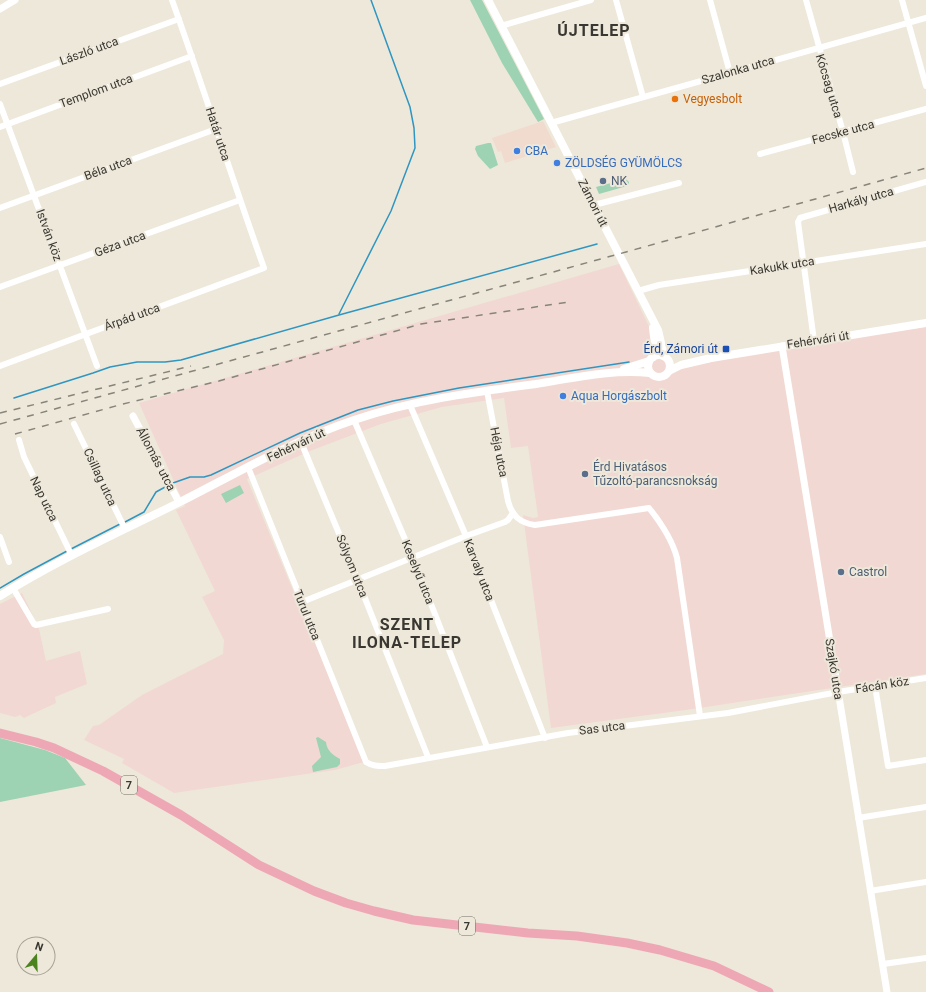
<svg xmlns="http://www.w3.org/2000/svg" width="926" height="992" font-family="Roboto,sans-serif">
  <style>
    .commercial { fill: #f1dace }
    .industrial { fill: #f2d8d2 }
    .green { fill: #9dd2b2 }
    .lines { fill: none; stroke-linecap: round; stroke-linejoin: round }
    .stream { stroke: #2f96c1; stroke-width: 1.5 }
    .minor { stroke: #fff; stroke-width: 6 }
    .tertiary { stroke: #fff; stroke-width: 7 }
    .secondary { stroke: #fff; stroke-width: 8 }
    .primary { stroke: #eea8b5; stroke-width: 9 }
    .rail { stroke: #87847a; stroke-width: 1.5; stroke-dasharray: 7 7; stroke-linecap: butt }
    .food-dot { fill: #e8710a; stroke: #eee8da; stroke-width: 1.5 }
    .shop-dot { fill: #3f7fe0; stroke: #eee8da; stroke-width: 1.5 }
    .service-dot { fill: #5c6f8a; stroke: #eee8da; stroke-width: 1.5 }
    .transit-dot { fill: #1a4fb4; stroke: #eee8da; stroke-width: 1.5 }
    .labels { text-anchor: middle; stroke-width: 4; stroke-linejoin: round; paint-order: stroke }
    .shield { fill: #eee8da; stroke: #6f6c64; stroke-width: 1 }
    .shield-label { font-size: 11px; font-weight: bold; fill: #393731 }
    .street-label { font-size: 12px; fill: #393731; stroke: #eee8da }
    .food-label { font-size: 12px; fill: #c56008; stroke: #eee8da; text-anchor: start }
    .shop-label { font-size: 12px; fill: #366cbe; stroke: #eee8da; text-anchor: start }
    .service-label { font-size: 12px; fill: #4e5e75; stroke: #eee8da; text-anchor: start }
    .transit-label { font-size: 12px; fill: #164399; stroke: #eee8da; text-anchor: end }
    .district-label { font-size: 16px; font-weight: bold; letter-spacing: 1px; fill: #393731; stroke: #eee8da }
  </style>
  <rect width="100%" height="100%" fill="#eee8da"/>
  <path class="commercial" d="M543,121L556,147L505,163L501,151L498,152L492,138Z"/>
  <g class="industrial">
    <path d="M619,264L670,370L784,348L926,327V674L686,710L551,728L523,515L533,518L538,517L528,446L511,448L504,398L442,407L381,424L310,451L247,479L364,762L335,770L174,793L122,763L124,759L84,740L93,726L99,725L142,695L223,654L224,640L202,597L215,591L176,510L185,506L139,403Z"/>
    <path d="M22,593L39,629L46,661L80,651L87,684L55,697L56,703L24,718L20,715L15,717L0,713V604Z"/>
  </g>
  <g class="green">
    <path d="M470,0H482L544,119L538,122L502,63Z"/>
    <path d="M488,143H491L498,165L490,169L478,156L475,149L476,146Z"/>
    <path d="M626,179L629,182V184L627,186L599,194L596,187Z"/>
    <path d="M240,485L244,493L226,503L221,494Z"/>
    <path d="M318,737L326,742C327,751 333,755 340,759V764L337,767L313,772L312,766L321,757L316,738Z"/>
    <path d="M0,738L45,750L65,758L86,785L0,802Z"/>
  </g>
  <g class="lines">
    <g class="stream">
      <path d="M339,314L391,211L415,148L414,128L410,107L371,0"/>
      <path d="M14,398L93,373L110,367L137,362H165L181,360L339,315L597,244"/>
      <path d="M173,483L190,477H204L211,475L300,433L358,410L393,401L459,388L629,362"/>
      <path d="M125,522L144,512L156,492L167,486"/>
      <path d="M71,549L120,524"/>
      <path d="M0,588L24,574L67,551"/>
    </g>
    <g class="minor">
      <path d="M616,0L643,97"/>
      <path d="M710,0L730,73"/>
      <path d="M806,0L843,132L853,172"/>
      <path d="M902,0L926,86"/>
      <path d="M501,26L591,0"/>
      <path d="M0,84L179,19"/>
      <path d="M0,104L97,366"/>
      <path d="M551,123L926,18"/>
      <path d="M0,127L192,56"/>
      <path d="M760,154L926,109"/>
      <path d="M594,205L679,183"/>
      <path d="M0,208L216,129"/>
      <path d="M0,287L240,200"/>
      <path d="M638,291L659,285L926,244"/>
      <path d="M814,341L798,222L800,218L926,182"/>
      <path d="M0,366L264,268C232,179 204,89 172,0"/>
      <path d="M487,391L508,501C512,516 520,523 535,525L649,508C661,523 672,539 677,558L700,716"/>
      <path d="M410,405L466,536L545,738"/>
      <path d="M354,420L413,558L487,747"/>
      <path d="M74,424L125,529"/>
      <path d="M19,440L24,457L72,556"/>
      <path d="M301,442L345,548L428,757"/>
      <path d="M248,467L366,762C372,766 378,766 385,766L568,733L728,713L838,692L926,678"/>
      <path d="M0,537L9,562"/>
      <path d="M13,588L34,624L36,625L108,609"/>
      <path d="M302,602L466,536L505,522L508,520L513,513"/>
      <path d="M875,686L888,766L926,760"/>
      <path d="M858,818L926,807"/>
      <path d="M870,891L926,882"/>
      <path d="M883,964L926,958"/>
    </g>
    <g class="tertiary">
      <path d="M0,9L15,0"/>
      <path d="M782,346L887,992"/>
      <path d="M133,416L179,502"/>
    </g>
    <g class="secondary">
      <path d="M488,0L658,330L664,356"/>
      <circle cx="659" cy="366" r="11"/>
      <path d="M653,357L655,345L653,328"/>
      <path d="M624,369L649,361"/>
      <path d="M669,371L681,365L711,358L926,323"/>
      <path d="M0,596C57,560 120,532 180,502C237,473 294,440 354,420C413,400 475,392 536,384C574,378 612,369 650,373"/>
    </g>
    <path class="primary" d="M0,733L36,742L54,748L103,771L181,815L259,865L314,891L346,903L374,911L413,920L528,933L577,936L627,943L660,950L714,966L769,992"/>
    <g class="rail">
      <path d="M0,413L191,366"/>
      <path d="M0,424L626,252L926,168"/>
      <path d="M15,434L123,404L219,381L421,324L569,302"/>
    </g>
  </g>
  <circle class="food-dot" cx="675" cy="99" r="4"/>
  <g class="shop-dot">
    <circle cx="517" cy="151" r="4"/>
    <circle cx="557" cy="163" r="4"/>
    <circle cx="563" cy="396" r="4"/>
  </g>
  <g class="service-dot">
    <circle cx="603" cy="181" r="4"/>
    <circle cx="585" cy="474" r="4"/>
    <circle cx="841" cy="572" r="4"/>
  </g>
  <rect class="transit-dot" x="722" y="345" width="8" height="8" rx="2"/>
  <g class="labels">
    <g class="shield">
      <rect x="121" y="776" width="16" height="18" rx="3"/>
      <rect x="459" y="917" width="16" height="18" rx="3"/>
    </g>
    <g class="shield-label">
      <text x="129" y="789">7</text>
      <text x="467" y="930">7</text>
    </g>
    <g class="street-label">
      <text transform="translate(89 51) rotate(-20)" y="4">László utca</text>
      <text transform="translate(738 70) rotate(-16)" y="4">Szalonka utca</text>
      <text transform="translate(829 86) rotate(73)" y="4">Kócsag utca</text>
      <text transform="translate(96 91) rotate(-20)" y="4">Templom utca</text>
      <text transform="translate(843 132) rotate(-15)" y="4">Fecske utca</text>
      <text transform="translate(218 134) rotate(72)" y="4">Határ utca</text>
      <text transform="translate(108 168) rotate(-20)" y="4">Béla utca</text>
      <text transform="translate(861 200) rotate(-16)" y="4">Harkály utca</text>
      <text transform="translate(593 203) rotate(63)" y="4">Zámori út</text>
      <text transform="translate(49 235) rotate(70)" y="4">István köz</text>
      <text transform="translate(120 244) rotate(-20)" y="4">Géza utca</text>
      <text transform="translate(782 266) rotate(-9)" y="4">Kakukk utca</text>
      <text transform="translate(132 317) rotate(-20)" y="4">Árpád utca</text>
      <text transform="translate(818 340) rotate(-9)" y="4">Fehérvári út</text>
      <text transform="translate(296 445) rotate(-25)" y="4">Fehérvári út</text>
      <text transform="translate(499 452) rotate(79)" y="4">Héja utca</text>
      <text transform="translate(156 459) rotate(62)" y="4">Állomás utca</text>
      <text transform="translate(100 477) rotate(65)" y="4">Csillag utca</text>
      <text transform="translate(44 499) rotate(64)" y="4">Nap utca</text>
      <text transform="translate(352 566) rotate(68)" y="4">Sólyom utca</text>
      <text transform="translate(479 570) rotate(69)" y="4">Karvaly utca</text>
      <text transform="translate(418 572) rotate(68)" y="4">Keselyű utca</text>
      <text transform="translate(307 615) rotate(68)" y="4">Turul utca</text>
      <text transform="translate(834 669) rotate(81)" y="4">Szajkó utca</text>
      <text transform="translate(882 685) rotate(-9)" y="4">Fácán köz</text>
      <text transform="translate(602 728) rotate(-7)" y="4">Sas utca</text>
    </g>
    <g class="food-label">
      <text x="683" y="103">Vegyesbolt</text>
    </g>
    <g class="shop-label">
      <text x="525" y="155">CBA</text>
      <text x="565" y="167">ZÖLDSÉG GYÜMÖLCS</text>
      <text x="571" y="400">Aqua Horgászbolt</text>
    </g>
    <g class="service-label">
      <text x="611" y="185">NK</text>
      <text x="593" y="471">Érd Hivatásos<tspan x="593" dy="14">Tűzoltó-parancsnokság</tspan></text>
      <text x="849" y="576">Castrol</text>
    </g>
    <g class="transit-label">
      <text x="718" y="353">Érd, Zámori út</text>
    </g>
    <g class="district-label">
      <text x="594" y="36">ÚJTELEP</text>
      <text x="407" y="630">SZENT<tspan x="407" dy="18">ILONA-TELEP</tspan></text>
    </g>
  </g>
  <g transform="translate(36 956) rotate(19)"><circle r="19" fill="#eee8da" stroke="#a6a196"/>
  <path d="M0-3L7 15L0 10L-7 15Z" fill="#4b841e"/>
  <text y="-6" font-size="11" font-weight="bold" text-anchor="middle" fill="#393731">N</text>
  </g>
</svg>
